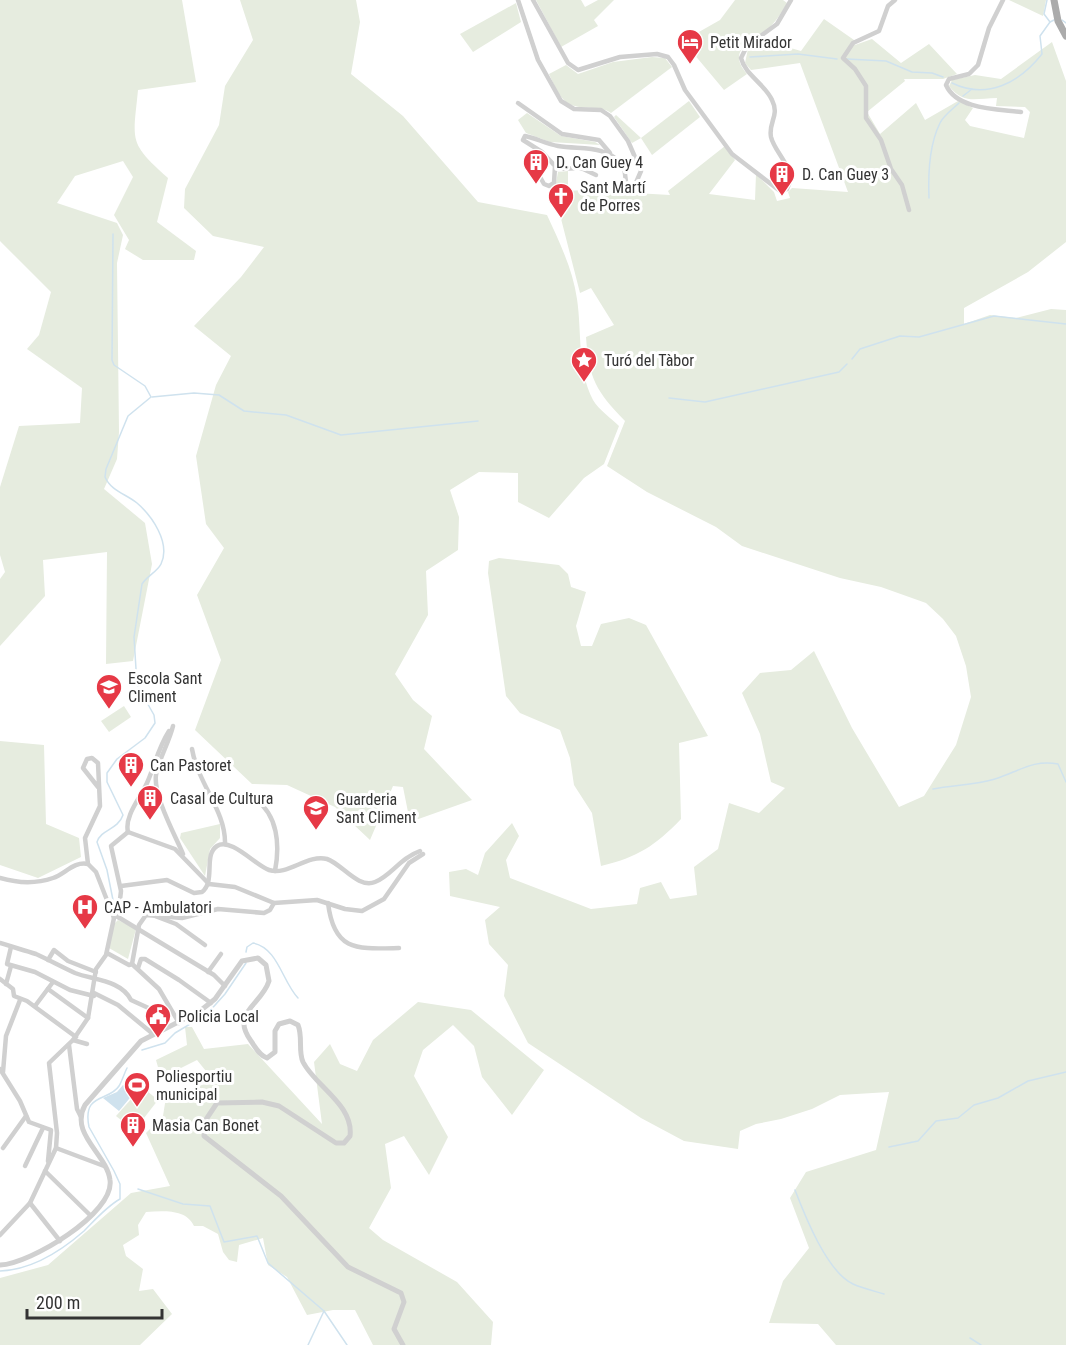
<svg xmlns="http://www.w3.org/2000/svg" width="1066" height="1345" font-family="'Roboto Condensed',sans-serif">
  <style>
    .green { fill: #e6ecdf }
    .water { fill: #cfe2ee }
    .lines { fill: none; stroke-linecap: round; stroke-linejoin: round }
    .stream { stroke: #cfe2ee; stroke-width: 1.5 }
    .minor { stroke: #d0d0d0; stroke-width: 4.5 }
    .tertiary { stroke: #d0d0d0; stroke-width: 5 }
    .primary { stroke: #ababab; stroke-width: 7 }
    .labels { text-anchor: middle; stroke-width: 6; stroke-linejoin: round; paint-order: stroke }
    .poi-label { font-size: 16px; fill: #333; stroke: #fff; text-anchor: start }
  </style>
  <rect width="100%" height="100%" fill="#fff"/>
  <g class="green">
    <path d="M0,0H182L196,82L138,90C133,142 128,142 168,178L157,222L196,251L194,260H143L125,249L129,240L114,215L133,177L123,161L75,176L57,203L117,223L123,235L117,263L119,432L117,459L104,489L145,523L152,564L133,661L106,664L107,552L43,560L45,596L0,646V579L5,572L0,555V487L19,426L80,423L82,388L27,349L39,335L51,292L0,241Z"/>
    <path d="M240,0H356L360,22L351,74L403,116L478,202L547,215C559,241 573,270 577,299C582,332 577,369 593,400C599,410 611,418 619,426L604,464L584,478L549,518L518,502V473L479,472L450,490L459,517L458,550L426,571L428,615L395,674L413,700L432,716L424,749L472,800L410,822L403,787L393,786L370,840L335,807L287,785L252,784L195,730L221,660L197,595L224,548L206,524L196,456L216,385L231,356L194,326L241,277L264,247L213,236L184,208L185,189L219,125L225,86L253,40Z"/>
    <path d="M536,0H581L585,7L598,0H614L594,20L598,26L561,47Z"/>
    <path d="M735,0H783L787,3C782,12 777,20 770,27C754,40 725,49 747,74L724,90L683,41L720,20Z"/>
    <path d="M1009,0H1046L1043,16Z"/>
    <path d="M516,3L521,22L473,52L460,34Z"/>
    <path d="M824,19L854,40L855,45L872,39L901,63L929,44L957,74L943,79H904L905,81L867,112L880,134L916,103L925,120L958,101L973,108L965,120L970,126L1024,138L1030,112L1025,107L996,106L997,98C976,98 964,105 949,86L952,80L975,75L1001,79L1052,42L1066,81V242L1028,272L964,308V324L990,315L1016,318L1051,309L1066,310V1345H836L818,1324L769,1323L783,1281L809,1248L790,1198L806,1172L876,1150L889,1092L840,1095L812,1109L781,1119L756,1124L740,1131L738,1149L684,1141L641,1118L528,1043L504,996L508,965L489,944L485,920L500,907L450,896L449,872L466,869L478,875L485,853L512,823L519,836L506,860L510,878L591,909L637,904L640,888L661,882L670,899L697,895L694,867L718,849L729,803L759,813L785,788L771,782L760,734L742,693L760,673L791,670L814,651L852,728L899,807L924,796L956,745L971,697L966,666L956,636L943,619L926,603L881,587L840,578L742,546L716,527L647,492L607,466L625,421C596,391 589,379 586,337L614,325L591,288L580,293L557,203L551,188L556,183L558,172L568,171V191L583,190L670,195L668,191L725,146L735,160L709,194L755,200L756,174L774,192L777,201L790,198L788,192L792,188L848,192L800,63L751,70L745,63L748,49L763,40L801,51Z"/>
    <path d="M652,57L665,58L672,67L611,113C597,103 577,113 564,100C557,93 553,82 549,74L566,65L578,74L613,62Z"/>
    <path d="M689,101L700,117L652,155L641,138L632,143L614,117L616,115L641,138Z"/>
    <path d="M527,113L561,136L595,142L600,145L550,142L526,133L518,120Z"/>
    <path d="M499,558L559,565L568,574L571,587L586,592L576,626L581,646H592L601,624L629,618L646,625L708,736L679,743L681,819C655,846 638,857 601,866L592,813L574,785L570,758L560,730L520,713L506,696L488,573L489,561Z"/>
    <path d="M124,706L131,717L109,732L101,721Z"/>
    <path d="M0,741L44,745L46,824L79,838L81,857L38,878L0,865Z"/>
    <path d="M220,824V838L210,849L205,876L180,838L181,833Z"/>
    <path d="M118,920L136,929L128,959L109,948L113,925Z"/>
    <path d="M418,1002L471,1010L544,1070L512,1115L482,1077L474,1046L453,1025L423,1050L414,1076L448,1137L429,1175L404,1136L385,1144L391,1188L369,1228L383,1240L457,1282L493,1322L491,1345H373L355,1310H333L307,1315L287,1277L268,1265L263,1238L239,1245L237,1262L229,1260L223,1252L218,1234L203,1226H194C186,1209 164,1211 146,1212L138,1225L139,1235L123,1245L126,1256L143,1269L139,1291L153,1289L172,1314L140,1345H0V1278L48,1265L131,1193L170,1186L146,1133L163,1116L166,1097L214,1081L197,1060L161,1078L156,1060L187,1045L185,1027H192L204,1049L248,1044L322,1124L314,1062L330,1044L340,1064L357,1071L373,1040Z"/>
    <path d="M142,1087L158,1100L137,1127H130L116,1116Z"/>
  </g>
  <path class="water" d="M123,1085L134,1093L119,1111L103,1098L117,1092Z"/>
  <g class="lines">
    <g class="stream">
      <path d="M1047,0L1044,14L1050,22L1054,20"/>
      <path d="M1062,20L1066,23"/>
      <path d="M750,57L798,54L837,59"/>
      <path d="M847,59L886,61L912,72L932,73L943,77"/>
      <path d="M952,83C987,100 1019,83 1042,54L1040,36L1050,22"/>
      <path d="M963,96L972,89"/>
      <path d="M929,198C928,174 929,145 940,123C944,115 953,109 959,103"/>
      <path d="M113,234L112,360L114,365L145,386L151,397L128,416L106,469L105,477C111,491 126,494 137,503C152,516 171,543 161,564C157,572 147,576 142,584L134,637L137,685L154,715L155,723L145,738L117,759L107,773V782L123,815C118,830 101,829 97,842L107,870L115,910"/>
      <path d="M852,359L860,349L900,336L919,337L994,316L1066,324"/>
      <path d="M152,397L194,393L219,395L244,411L286,415L341,435L478,421"/>
      <path d="M669,398L705,402L839,372L847,364"/>
      <path d="M933,789C953,785 975,785 995,779C1018,772 1033,759 1058,764L1066,782"/>
      <path d="M246,952L247,947L253,943C278,948 282,981 298,998"/>
      <path d="M142,1050L165,1043L175,1033L207,1014L225,994L246,963"/>
      <path d="M889,1147L918,1141L936,1121L958,1118L974,1105L998,1098L1028,1081L1066,1072"/>
      <path d="M138,1189L183,1204L210,1206L224,1242L257,1236L268,1263L324,1311L347,1345"/>
      <path d="M795,1190C805,1216 827,1272 853,1284C862,1288 874,1291 884,1294"/>
      <path d="M0,1271C32,1270 61,1251 84,1231C95,1220 106,1207 120,1199V1184L114,1171L89,1127C82,1092 109,1102 119,1086C122,1081 124,1074 127,1068"/>
      <path d="M970,1338L981,1345"/>
      <path d="M308,1345L324,1311"/>
    </g>
    <g class="minor">
      <path d="M518,0L538,60L561,101L574,109L601,110L610,116L628,141L641,171L635,185L630,186L626,182L624,166C604,144 584,150 558,146C546,144 536,138 525,136L523,140L542,152L555,166L554,183L549,186L544,184L536,170"/>
      <path d="M533,0L568,63L578,70L620,57L657,54L668,57L674,65L685,90L732,154L780,191L787,189C798,170 775,154 771,137C768,122 780,116 772,100C765,84 745,75 741,58L747,46L777,24L791,0"/>
      <path d="M895,0L888,6L879,31L853,43L843,58L855,69L866,86V118L881,140L891,169L902,185L909,210"/>
      <path d="M1003,0L989,28L978,65L969,74L949,79L946,85C957,110 998,109 1021,112"/>
      <path d="M518,103L562,134L599,140L610,153"/>
      <path d="M556,169L581,168L596,175"/>
      <path d="M173,726C169,743 159,758 156,775C153,795 175,835 183,854"/>
      <path d="M192,749C198,784 226,811 225,844"/>
      <path d="M255,799C278,815 280,845 275,871"/>
      <path d="M128,832C124,816 141,797 147,783C155,765 158,748 169,731"/>
      <path d="M128,832L175,849L209,884"/>
      <path d="M88,864L85,838L100,806L98,763L92,758L87,759L83,768L98,787"/>
      <path d="M0,878C17,883 36,884 53,878C65,874 74,861 88,864L96,872L114,918"/>
      <path d="M209,884L235,887L274,903L317,900L345,909L362,911L384,899L409,863L423,854"/>
      <path d="M121,886L167,880L194,893L202,892C216,881 203,855 217,846C231,837 256,866 269,870C288,876 307,854 327,859C342,864 358,889 375,882C391,876 400,858 420,851"/>
      <path d="M328,903C334,952 357,949 399,948"/>
      <path d="M155,916L176,924L205,945"/>
      <path d="M118,917L214,975L225,986"/>
      <path d="M118,917L121,891L111,846L128,832"/>
      <path d="M0,943C12,947 24,950 36,954C49,960 62,967 75,973C93,980 121,980 131,1000L166,1016V1028"/>
      <path d="M11,947L7,964L35,972L70,990L94,996"/>
      <path d="M107,953L129,965L132,964L159,989L179,1023"/>
      <path d="M48,960L54,950L68,961L96,972"/>
      <path d="M132,964L139,925L146,915L182,918L218,909L264,913L270,910L274,903"/>
      <path d="M138,968L141,959H145L179,980L211,1003"/>
      <path d="M208,972L221,954"/>
      <path d="M0,979L13,989L14,996L27,1001L76,1037"/>
      <path d="M6,984L11,966"/>
      <path d="M48,989L88,1018"/>
      <path d="M94,993L118,1005L153,1034"/>
      <path d="M35,1006L53,982"/>
      <path d="M73,1040L87,1044"/>
      <path d="M69,1045L77,1109L81,1117"/>
      <path d="M0,1069L20,1101L29,1122L51,1130L48,1161"/>
      <path d="M3,1072L6,1036L20,1000"/>
      <path d="M3,1148L26,1116"/>
      <path d="M56,1148L104,1166"/>
      <path d="M25,1166L43,1128"/>
      <path d="M45,1171L90,1215"/>
      <path d="M30,1203L60,1241"/>
      <path d="M0,1235L30,1203L56,1148L57,1133L49,1063L73,1040L88,1018L96,969L106,955L114,918"/>
    </g>
    <path class="tertiary" d="M0,1265C30,1264 115,1213 110,1180C107,1154 69,1134 85,1105L141,1041L200,1011L215,999L242,961L258,958L266,965L269,981C261,1006 230,1012 251,1041C256,1048 259,1055 267,1058L275,1052V1031L279,1024L290,1021L298,1025C303,1037 298,1051 303,1062C315,1086 354,1105 350,1136L344,1143H336L279,1106L262,1102L217,1103L205,1121L204,1136L281,1196L348,1267L401,1293L404,1302L394,1329L403,1345"/>
    <path class="primary" d="M1054,0L1058,21L1066,36"/>
  </g>
  <defs>
    <g id="hotel-pin" transform="scale(1.35)"><path d="M0 17L-7.5 6A9.5 9.5 0 1 1 7.5 6Z" fill="#e63946" stroke="#fff"/><path d="M-6-4.5h1.5V1H6V5H4.5V3h-9V5H-6ZM-4 0a1.8 1.8 0 1 1 3.6 0ZM.5 0V-2.5h3Q6-2.5 6 0Z" fill="#fff"/></g>
    <g id="building-pin" transform="scale(1.35)"><path d="M0 17L-7.5 6A9.5 9.5 0 1 1 7.5 6Z" fill="#e63946" stroke="#fff"/><path d="M-4-6H4V6H1V3H-1V6H-4ZM-2.5-4.3h1.7v1.8h-1.7ZM.8-4.3h1.7v1.8H.8ZM-2.5-1h1.7V.8h-1.7ZM.8-1h1.7V.8H.8Z" fill="#fff"/></g>
    <g id="church-pin" transform="scale(1.35)"><path d="M0 17L-7.5 6A9.5 9.5 0 1 1 7.5 6Z" fill="#e63946" stroke="#fff"/><path d="M-1.2-6h2.4v3.5h3.3v2.4h-3.3V6h-2.4V-.1h-3.3v-2.4h3.3Z" fill="#fff"/></g>
    <g id="sight-pin" transform="scale(1.35)"><path d="M0 17L-7.5 6A9.5 9.5 0 1 1 7.5 6Z" fill="#e63946" stroke="#fff"/><path d="M0-6L1.8-2.2L6-1.7L2.9 1.2L3.7 5.4L0 3.3L-3.7 5.4L-2.9 1.2L-6-1.7L-1.8-2.2Z" fill="#fff"/></g>
    <g id="school-pin" transform="scale(1.35)"><path d="M0 17L-7.5 6A9.5 9.5 0 1 1 7.5 6Z" fill="#e63946" stroke="#fff"/><path d="M0-5L7-2L0 1L-7-2ZM-4 1L0 2.5L4 1V4Q0 6-4 4Z" fill="#fff"/></g>
    <g id="hospital-pin" transform="scale(1.35)"><path d="M0 17L-7.5 6A9.5 9.5 0 1 1 7.5 6Z" fill="#e63946" stroke="#fff"/><path d="M-5-5h3v3.5h4V-5h3V5h-3V1.5h-4V5h-3Z" fill="#fff"/></g>
    <g id="civic-pin" transform="scale(1.35)"><path d="M0 17L-7.5 6A9.5 9.5 0 1 1 7.5 6Z" fill="#e63946" stroke="#fff"/><path d="M-.6-6.5H3V-4.5H.6V-3L4-1V1h2V6H-6V1h2V-1L-.6-3ZM-1.2 2.5V6h2.4V2.5Z" fill="#fff"/></g>
    <g id="stadium-pin" transform="scale(1.35)"><path d="M0 17L-7.5 6A9.5 9.5 0 1 1 7.5 6Z" fill="#e63946" stroke="#fff"/><path d="M0-5a6.5 5 0 1 0 0 10a6.5 5 0 1 0 0-10ZM-3.5-1.8h7v3.6h-7Z" fill="#fff"/></g>
  </defs>
  <g fill-rule="evenodd">
    <use href="#hotel-pin" x="690" y="42"/>
    <use href="#building-pin" x="536" y="162"/>
    <use href="#building-pin" x="782" y="174"/>
    <use href="#church-pin" x="561" y="196"/>
    <use href="#sight-pin" x="584" y="360"/>
    <use href="#school-pin" x="109" y="687"/>
    <use href="#building-pin" x="131" y="765"/>
    <use href="#building-pin" x="150" y="798"/>
    <use href="#school-pin" x="316" y="808"/>
    <use href="#hospital-pin" x="85" y="907"/>
    <use href="#civic-pin" x="158" y="1016"/>
    <use href="#stadium-pin" x="137" y="1085"/>
    <use href="#building-pin" x="133" y="1125"/>
  </g>
  <g class="labels">
    <g class="poi-label">
      <text x="710" y="48">Petit Mirador</text>
      <text x="556" y="168">D. Can Guey 4</text>
      <text x="802" y="180">D. Can Guey 3</text>
      <text x="580" y="193">Sant Martí<tspan x="580" dy="18">de Porres</tspan></text>
      <text x="604" y="366">Turó del Tàbor</text>
      <text x="128" y="684">Escola Sant<tspan x="128" dy="18">Climent</tspan></text>
      <text x="150" y="771">Can Pastoret</text>
      <text x="170" y="804">Casal de Cultura</text>
      <text x="336" y="805">Guarderia<tspan x="336" dy="18">Sant Climent</tspan></text>
      <text x="104" y="913">CAP - Ambulatori</text>
      <text x="178" y="1022">Policia Local</text>
      <text x="156" y="1082">Poliesportiu<tspan x="156" dy="18">municipal</tspan></text>
      <text x="152" y="1131">Masia Can Bonet</text>
    </g>
  </g>
  <path d="M27 1309v9h135v-9" fill="none" stroke="#333333" stroke-width="3"/>
  <text x="36" y="1309" font-size="18" fill="#333333" stroke="#ffffff" stroke-width="4.5" paint-order="stroke">200 m</text>
</svg>
